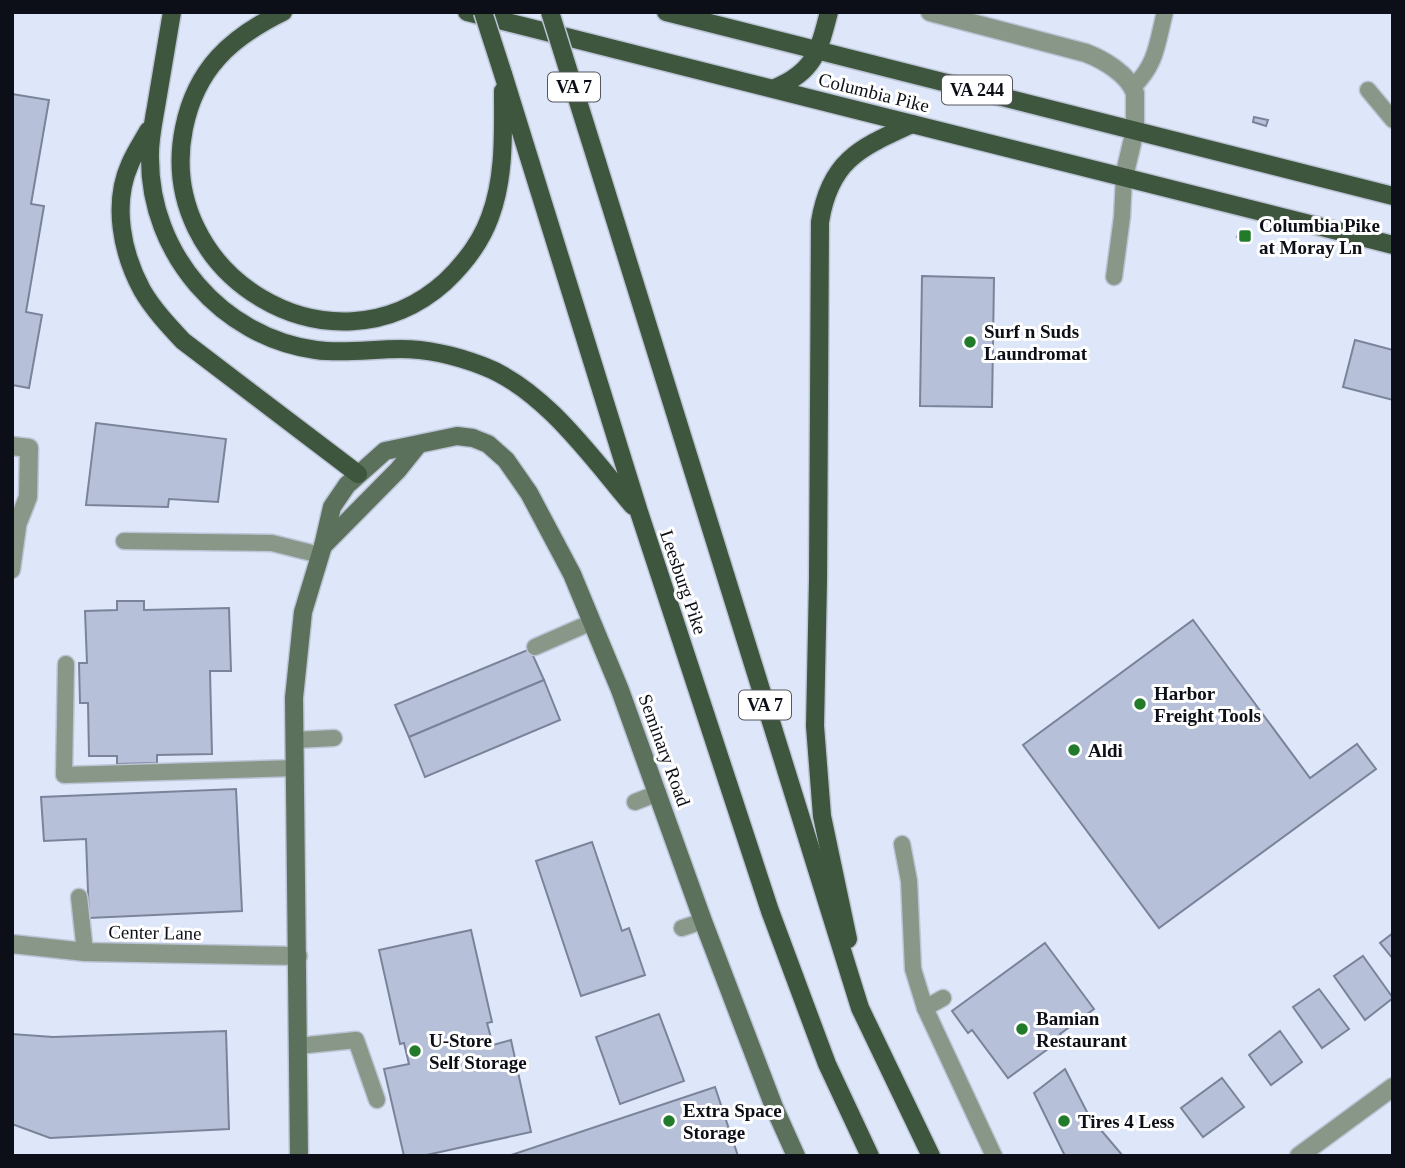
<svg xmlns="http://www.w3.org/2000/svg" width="1405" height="1168" font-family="Georgia,serif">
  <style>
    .building { fill: #b6c0d8; stroke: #7a839a; stroke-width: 2 }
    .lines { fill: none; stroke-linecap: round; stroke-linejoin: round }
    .lane-casing { stroke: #bcc4d6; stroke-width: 19 }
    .street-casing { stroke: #bcc4d6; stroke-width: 21 }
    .secondary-casing { stroke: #bcc4d6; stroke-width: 21 }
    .primary-casing { stroke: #bcc4d6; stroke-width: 21 }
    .lane { stroke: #899788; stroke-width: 16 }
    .street { stroke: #899788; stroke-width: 18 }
    .secondary { stroke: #5c715c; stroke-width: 18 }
    .primary { stroke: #3d563d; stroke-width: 18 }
    .primary-bridge-casing { stroke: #bcc4d6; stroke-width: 21; stroke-linecap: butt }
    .primary-bridge { stroke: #3d563d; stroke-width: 18 }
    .poi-dot { fill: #217b2b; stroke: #fff; stroke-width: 2.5 }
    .labels { text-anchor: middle; stroke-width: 6; stroke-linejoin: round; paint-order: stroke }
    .shield { fill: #fff; stroke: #55575d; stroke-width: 2 }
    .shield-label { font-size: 18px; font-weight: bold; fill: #0c0f17 }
    .street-label { font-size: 19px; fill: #0c0f17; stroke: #fff }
    .poi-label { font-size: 19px; font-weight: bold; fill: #0c0f17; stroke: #fff; text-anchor: start }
  </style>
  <rect width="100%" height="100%" fill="#dee6fa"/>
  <g class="building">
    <path d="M12,94L49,100L31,204L44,206L26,312L42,315L29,388L12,385Z"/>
    <path d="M1254,117L1268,120L1266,126L1253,122Z"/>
    <path d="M1239,231L1252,234L1251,240L1237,237Z"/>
    <path d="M922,276L994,278L992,407L920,406Z"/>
    <path d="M1355,340L1393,350V400L1343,387Z"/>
    <path d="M96,423L226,439L218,502L169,499L168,507L86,505Z"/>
    <path d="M117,601H144V610L229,608L231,671H210L212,754L157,755V763L117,764V756H89L88,703H80L79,663H87L85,611L117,610Z"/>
    <path d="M1193,620L1310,778L1357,744L1376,769L1159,928L1023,745Z"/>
    <path d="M530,649L544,680L409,737L395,705Z"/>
    <path d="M544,680L560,720L425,777L409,737Z"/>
    <path d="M236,789L242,911L89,918L86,839L44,841L41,797Z"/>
    <path d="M592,842L622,931L629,928L645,975L581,996L536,861Z"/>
    <path d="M471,930L492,1022L487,1023L493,1045L511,1040L531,1132L422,1156H404L384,1069L409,1064L404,1043L400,1044L379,950Z"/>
    <path d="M1393,933V959L1380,943Z"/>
    <path d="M1045,943L1094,1009L1060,1034L1063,1038L1008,1078L972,1030L968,1033L952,1011Z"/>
    <path d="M1363,956L1393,998L1365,1020L1334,976Z"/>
    <path d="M1319,989L1349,1029L1322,1048L1293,1007Z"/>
    <path d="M659,1014L684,1081L620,1104L596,1037Z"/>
    <path d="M226,1031L229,1129L50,1138L12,1124V1034L53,1037Z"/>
    <path d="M1280,1031L1302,1062L1271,1085L1249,1055Z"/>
    <path d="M1065,1069L1089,1116L1123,1156H1065L1034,1093Z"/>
    <path d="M1222,1078L1244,1107L1203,1137L1181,1108Z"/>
    <path d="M715,1087L738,1156H508Z"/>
  </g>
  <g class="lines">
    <g class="lane-casing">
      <g id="lane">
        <path d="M1133,87C1157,64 1157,43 1165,12"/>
        <path d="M1368,90L1393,120"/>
        <path d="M1114,277L1122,217L1124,177"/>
        <path d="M124,541L272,543L320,555"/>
        <path d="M12,570L19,520"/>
        <path d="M535,647L592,622"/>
        <path d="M66,664L64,775L295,768"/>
        <path d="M295,740L334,738"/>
        <path d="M635,802L658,793"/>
        <path d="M902,844L909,881L913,969L925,1008L994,1156"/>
        <path d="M79,897L85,952"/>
        <path d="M682,928L703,921"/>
        <path d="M925,1008L943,998"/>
        <path d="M298,1046L356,1040L377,1100"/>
      </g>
    </g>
    <g class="street-casing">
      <g id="street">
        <path d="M930,12L1086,53C1104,60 1128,74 1135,93V130L1124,177"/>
        <path d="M12,446L29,448L28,497L19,520L12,518"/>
        <path d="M12,944L85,952L298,956"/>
        <path d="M1299,1156L1393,1087"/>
      </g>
    </g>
    <g class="secondary-casing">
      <g id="secondary">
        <path d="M323,546L398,470L418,445"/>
        <path d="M299,1156L294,698L303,612L323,546L332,507L347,485L385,451L457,436L473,438L488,444L506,460L529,493L572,574L620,690L703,921L774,1107L796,1156"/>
      </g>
    </g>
    <g class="primary-casing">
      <g id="primary">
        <path d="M172,12C167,42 162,72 157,101C154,120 149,140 150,159C150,253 221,337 316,350C344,354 372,349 400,349C428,349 457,356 483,366C544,389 592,458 633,506"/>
        <path d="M283,12C230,38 196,69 184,128C154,275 332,383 445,282C464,264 481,242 490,217C505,177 503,133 503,91"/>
        <path d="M467,12L1393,245"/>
        <path d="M666,12L1393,196"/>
        <path d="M503,74L639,512L770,911L827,1064L870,1156"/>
        <path d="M775,88C814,72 819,51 829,12"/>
        <path d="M148,131C142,142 135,152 130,164C112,204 122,253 142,290C153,309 168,325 183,341L358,474"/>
        <path d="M597,162L860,1008L931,1156"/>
        <path d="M848,939L822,816L815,726L818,580L820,222C830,160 860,148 912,124"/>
      </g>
    </g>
    <use href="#lane" class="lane"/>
    <use href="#street" class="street"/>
    <use href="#secondary" class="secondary"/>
    <use href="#primary" class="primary"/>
    <g class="primary-bridge-casing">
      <g id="primary-bridge">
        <path d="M483,12L503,74"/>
        <path d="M550,12L597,162"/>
      </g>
    </g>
    <use href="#primary-bridge" class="primary-bridge"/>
  </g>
  <g class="poi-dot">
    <rect x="1238" y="229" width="14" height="14" rx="3.5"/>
    <circle cx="970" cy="342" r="7"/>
    <circle cx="1140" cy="704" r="7"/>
    <circle cx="1074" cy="750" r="7"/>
    <circle cx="1022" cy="1029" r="7"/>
    <circle cx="415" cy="1051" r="7"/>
    <circle cx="669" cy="1121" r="7"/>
    <circle cx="1064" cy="1121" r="7"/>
  </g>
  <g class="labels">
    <g class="shield">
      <rect x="548" y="72.5" width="52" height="29" rx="5"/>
      <rect x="942" y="75.5" width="70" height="29" rx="5"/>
      <rect x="739" y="690.5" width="52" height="29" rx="5"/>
    </g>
    <g class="shield-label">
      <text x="574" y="93">VA 7</text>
      <text x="977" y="96">VA 244</text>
      <text x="765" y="711">VA 7</text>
    </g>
    <g class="street-label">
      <text transform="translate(874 92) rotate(14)" y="7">Columbia Pike</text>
      <text transform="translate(684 582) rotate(71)" y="7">Leesburg Pike</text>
      <text transform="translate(665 750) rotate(70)" y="7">Seminary Road</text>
      <text transform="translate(155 932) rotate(1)" y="7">Center Lane</text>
    </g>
    <g class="poi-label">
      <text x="1259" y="232">Columbia Pike<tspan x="1259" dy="22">at Moray Ln</tspan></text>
      <text x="984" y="338">Surf n Suds<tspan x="984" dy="22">Laundromat</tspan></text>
      <text x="1154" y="700">Harbor<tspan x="1154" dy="22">Freight Tools</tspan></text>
      <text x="1088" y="757">Aldi</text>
      <text x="1036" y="1025">Bamian<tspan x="1036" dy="22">Restaurant</tspan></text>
      <text x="429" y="1047">U-Store<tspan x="429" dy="22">Self Storage</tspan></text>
      <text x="683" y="1117">Extra Space<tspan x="683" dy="22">Storage</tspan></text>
      <text x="1078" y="1128">Tires 4 Less</text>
    </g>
  </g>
  <rect width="1405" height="1168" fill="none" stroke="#0c0f17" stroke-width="28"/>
</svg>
